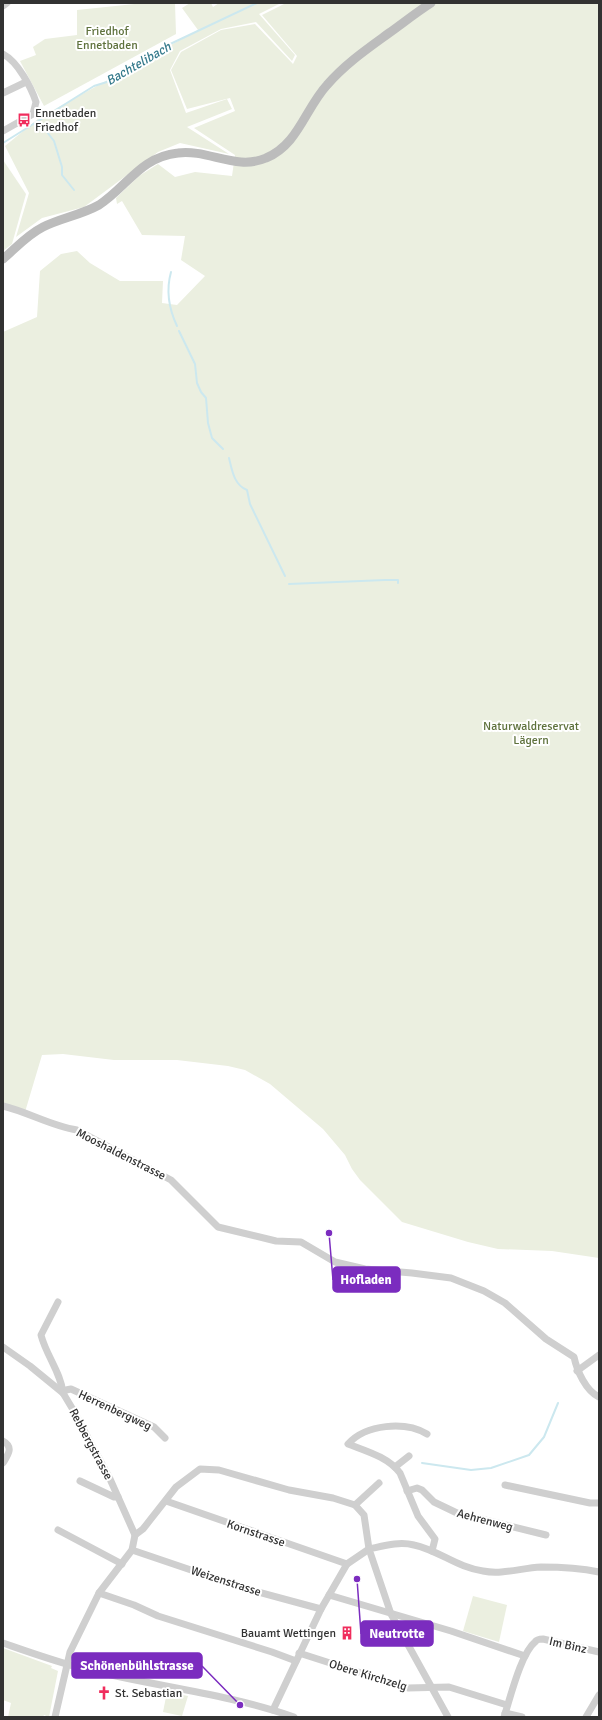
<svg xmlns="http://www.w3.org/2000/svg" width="602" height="1720" font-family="Signika,sans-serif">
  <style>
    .green { fill: #ebefe0 }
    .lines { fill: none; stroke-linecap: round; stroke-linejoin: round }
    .stream { stroke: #cce8ef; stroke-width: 2 }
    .street { stroke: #cfcfcf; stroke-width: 7 }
    .secondary { stroke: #bcbcbc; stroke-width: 9 }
    .labels { text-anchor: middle; stroke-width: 4; stroke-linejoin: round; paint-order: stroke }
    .park-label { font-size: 12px; fill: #5e713c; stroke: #fff }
    .poi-label { font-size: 12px; fill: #323232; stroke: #fff; text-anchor: start }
    .street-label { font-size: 12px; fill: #323232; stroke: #fff }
    .water-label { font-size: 13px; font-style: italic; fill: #357a8c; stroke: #fff }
    .leader { fill: none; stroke: #7b2cbf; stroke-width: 1.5 }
    .callout-dot { fill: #7b2cbf; stroke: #fff; stroke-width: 1.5 }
    .callout { fill: #7b2cbf; stroke: #7b2cbf; stroke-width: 1.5 }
    .callout-label { font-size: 13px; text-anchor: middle; font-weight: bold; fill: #fff }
  </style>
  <rect width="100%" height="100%" fill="#fff"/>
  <g class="green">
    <path d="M144,3H175L176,34L44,106L20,61L36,55L33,47L45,39L77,35V10Z"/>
    <path d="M190,3H211L213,7L219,3H281L259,14L295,55L292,61L256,22L221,29L180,51L170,70L186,113L227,99L232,109L187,127L229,154L180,143L158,152L84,207L42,218L16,237L29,193L5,146L39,118L198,30L182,8Z"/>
    <path d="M286,3H599V1258L552,1251L498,1249L468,1242L402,1222L360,1180L352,1169L345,1155L323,1129L270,1084L245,1070L228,1066L177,1060H114L63,1054L42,1055L25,1112L3,1106V332L37,317L40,271L61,254L77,251L90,263L120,281H163L162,303L177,305L205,276L181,260L185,236L142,235L122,201L117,204L116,198L139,176L158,164L175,177L195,172L232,176L235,155L194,128L235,111L230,98L187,109L171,70L181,52L221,30L255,24L293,64L297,56L262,15Z"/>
    <path d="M3,160L26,194L12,244L3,251Z"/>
    <path d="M473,1596L507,1605L499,1642L463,1631Z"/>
    <path d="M3,1648L52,1666L51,1668L58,1671L49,1717L44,1715L43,1717H8L11,1703L3,1700Z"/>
    <path d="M167,1692L188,1696L182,1716L163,1712Z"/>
  </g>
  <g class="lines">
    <g class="stream">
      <path d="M48,125L47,132L54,141L62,167V175L74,190"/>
      <path d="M3,143L94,86L110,81L132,65L166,46L257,3"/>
      <path d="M171,272C166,290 169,309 177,326"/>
      <path d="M179,331L195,364L197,383L201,392L206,398L208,423L212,438L223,449"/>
      <path d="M229,458C232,470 234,485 247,490L250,504L285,576"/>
      <path d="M289,584L385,580H398V583"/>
      <path d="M422,1463L471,1470L491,1468L529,1455L544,1437L558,1403"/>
    </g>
    <g class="street">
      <path d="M3,6L7,3"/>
      <path d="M3,54C18,62 31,87 36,102L33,114L3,131"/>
      <path d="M3,93L26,82"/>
      <path d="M3,1106C28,1112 51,1126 77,1130L171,1180L218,1227L276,1241L301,1242L335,1262L365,1269L412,1273L451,1278L484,1291L505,1303L546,1339L574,1357C577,1371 586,1391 599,1397"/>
      <path d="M58,1302L41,1335C46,1355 61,1373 63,1393L66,1390L71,1389L154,1427L165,1438"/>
      <path d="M3,1347L30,1366L63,1393L72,1408L110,1479L135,1535L132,1550L99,1593L70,1652L55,1717"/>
      <path d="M577,1371L599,1355"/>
      <path d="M427,1434C405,1421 366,1424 348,1444C366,1451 388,1457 400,1473L418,1516L435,1539L432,1551"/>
      <path d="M3,1441C14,1447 8,1455 3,1463"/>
      <path d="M395,1467L409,1456"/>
      <path d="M80,1481L114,1497H118"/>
      <path d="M505,1485L590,1503H599"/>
      <path d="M407,1491L417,1488L422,1490L434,1502L457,1513L546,1535"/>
      <path d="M166,1501L347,1564"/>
      <path d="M355,1505L379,1483"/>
      <path d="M58,1530L122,1564"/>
      <path d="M135,1535L143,1529L176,1487L200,1469L219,1470L289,1490L333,1498L355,1505L364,1515L369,1549L347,1564L321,1609L273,1710"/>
      <path d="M132,1550L247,1589L321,1609"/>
      <path d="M99,1593L134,1605L158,1616L272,1652L296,1661"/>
      <path d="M329,1595L451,1631L525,1656"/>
      <path d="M3,1643C29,1652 54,1661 81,1668C152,1686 225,1693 294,1717"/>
      <path d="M299,1653L408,1688L449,1687L507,1705"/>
      <path d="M505,1713L522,1717"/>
      <path d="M448,1717L391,1614L369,1549C383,1546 399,1541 414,1545C438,1550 458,1568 483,1571C502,1575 521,1568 541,1567C560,1567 580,1568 599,1572"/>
      <path d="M504,1717C510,1699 521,1653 535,1642C537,1639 540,1639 543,1639L599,1652"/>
      <path d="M586,1717L599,1695"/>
    </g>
    <path class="secondary" d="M3,259C16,248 27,235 43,227C61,218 81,215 99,205C127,187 140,157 178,153C208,149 237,171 266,158C298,145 305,109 327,85C345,64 367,49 389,33C403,23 417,12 431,3"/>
  </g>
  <defs>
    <g id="bus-bare" transform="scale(1.08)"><path d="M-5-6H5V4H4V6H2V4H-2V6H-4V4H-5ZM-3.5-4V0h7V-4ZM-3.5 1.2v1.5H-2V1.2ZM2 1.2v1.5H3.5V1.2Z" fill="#f02d5d" stroke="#fff" stroke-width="2.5" paint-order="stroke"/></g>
    <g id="building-bare" transform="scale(1.08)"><path d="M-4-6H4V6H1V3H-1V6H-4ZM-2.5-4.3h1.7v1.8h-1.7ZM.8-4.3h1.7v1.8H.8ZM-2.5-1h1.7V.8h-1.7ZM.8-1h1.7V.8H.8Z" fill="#f02d5d" stroke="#fff" stroke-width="2.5" paint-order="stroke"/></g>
    <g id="church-bare" transform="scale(1.08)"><path d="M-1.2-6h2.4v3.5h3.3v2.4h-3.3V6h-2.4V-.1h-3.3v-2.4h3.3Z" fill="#f02d5d" stroke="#fff" stroke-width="2.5" paint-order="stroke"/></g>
  </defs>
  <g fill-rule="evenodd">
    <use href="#bus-bare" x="24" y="120"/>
    <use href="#building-bare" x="347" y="1633"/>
    <use href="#church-bare" x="104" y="1693"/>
  </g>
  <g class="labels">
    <g class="park-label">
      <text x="107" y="35">Friedhof<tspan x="107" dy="14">Ennetbaden</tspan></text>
      <text x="531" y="730">Naturwaldreservat<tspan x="531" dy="14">Lägern</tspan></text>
    </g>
    <g class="poi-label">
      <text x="35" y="117">Ennetbaden<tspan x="35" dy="14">Friedhof</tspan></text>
      <text x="336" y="1637" text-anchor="end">Bauamt Wettingen</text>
      <text x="115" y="1697">St. Sebastian</text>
    </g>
    <g class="street-label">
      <text transform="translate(121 1154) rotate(27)" y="4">Mooshaldenstrasse</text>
      <text transform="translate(115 1410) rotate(25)" y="4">Herrenbergweg</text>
      <text transform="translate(91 1444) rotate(62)" y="4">Rebbergstrasse</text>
      <text transform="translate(485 1520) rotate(15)" y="4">Aehrenweg</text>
      <text transform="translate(256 1533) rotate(19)" y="4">Kornstrasse</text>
      <text transform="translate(226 1581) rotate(18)" y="4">Weizenstrasse</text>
      <text transform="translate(568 1645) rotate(13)" y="4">Im Binz</text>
      <text transform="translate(368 1675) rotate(17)" y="4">Obere Kirchzelg</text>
    </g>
    <g class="water-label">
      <text transform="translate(138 63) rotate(-30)" y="5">Bachtelibach</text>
    </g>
  </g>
  <path class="leader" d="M329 1233L333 1280M357 1579L361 1634M240 1705L202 1666"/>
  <g class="callout-dot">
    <circle cx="329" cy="1233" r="4"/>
    <circle cx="357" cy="1579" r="4"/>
    <circle cx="240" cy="1705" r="4"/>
  </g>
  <g class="callout">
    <rect x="333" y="1267" width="67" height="25" rx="4"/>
    <rect x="361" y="1621" width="72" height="25" rx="4"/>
    <rect x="72" y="1653" width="130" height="25" rx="4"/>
  </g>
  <g class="callout-label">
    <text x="366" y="1284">Hofladen</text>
    <text x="397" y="1638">Neutrotte</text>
    <text x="137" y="1670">Schönenbühlstrasse</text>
  </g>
  <rect width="602" height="1720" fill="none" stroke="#323232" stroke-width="8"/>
</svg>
